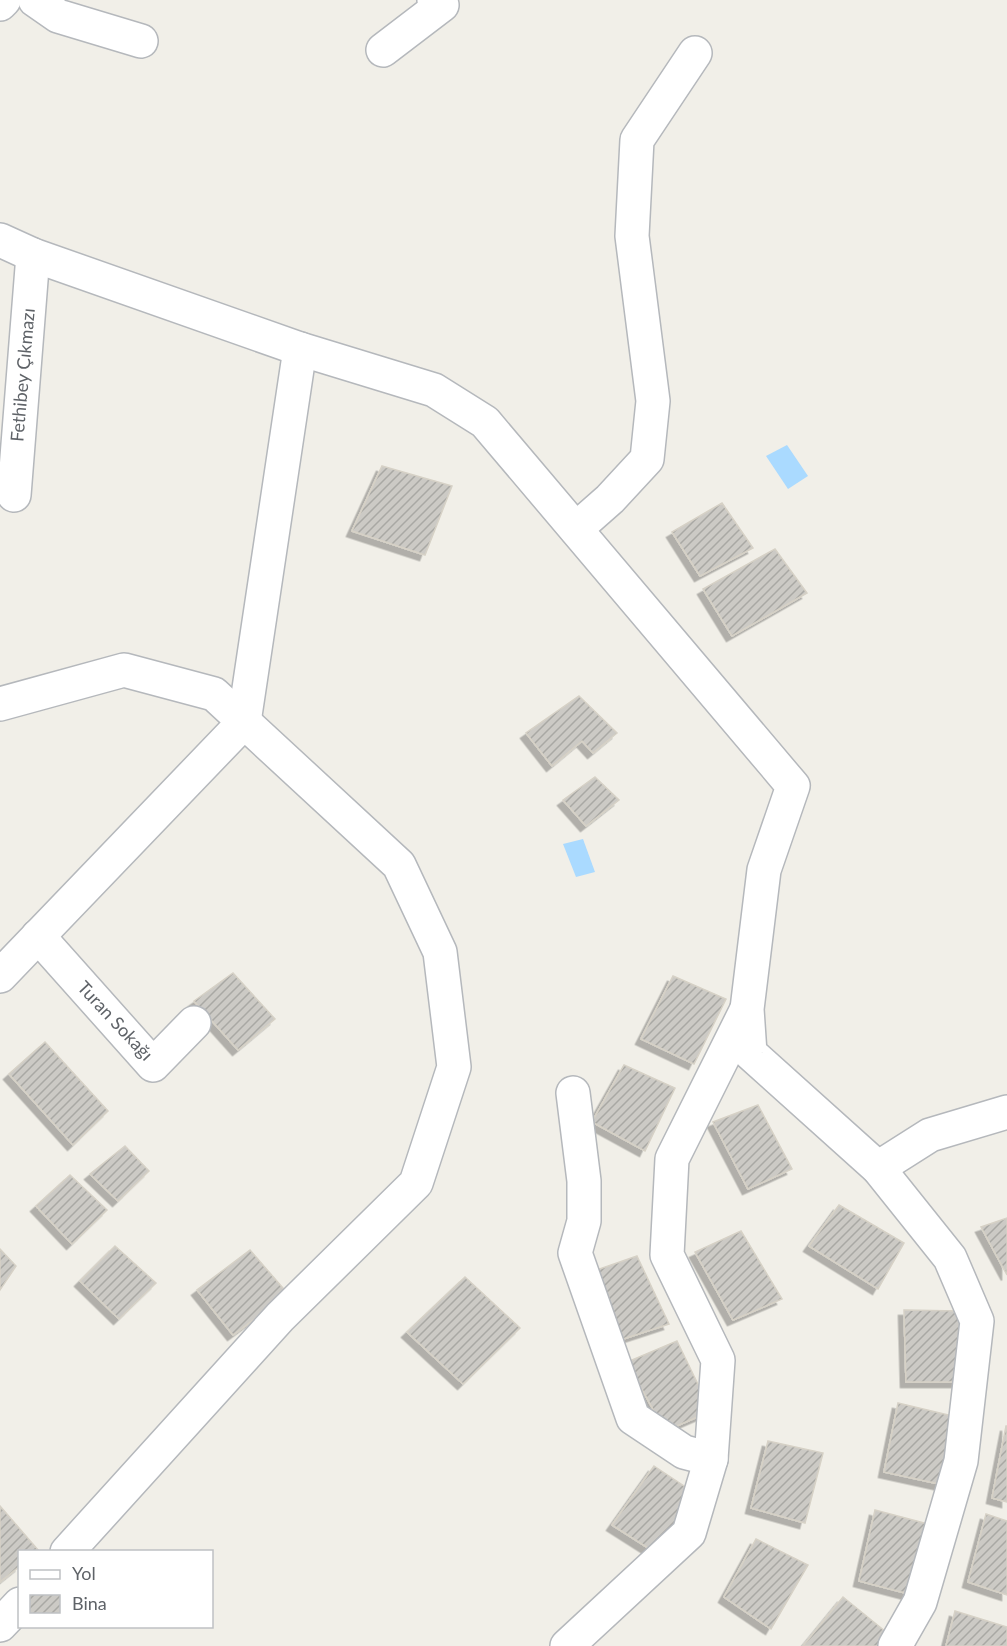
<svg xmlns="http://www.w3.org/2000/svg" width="1007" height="1646" font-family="Lato,sans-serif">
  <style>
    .water { fill: #aadaff }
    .building { fill: url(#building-hatch); stroke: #d6d1c6; stroke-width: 1.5; filter: url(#shadow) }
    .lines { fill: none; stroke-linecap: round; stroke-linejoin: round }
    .minor-casing { stroke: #b5b8bc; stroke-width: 36 }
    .minor { stroke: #fff; stroke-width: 33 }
    .labels { text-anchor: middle; stroke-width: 5; stroke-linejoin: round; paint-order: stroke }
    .street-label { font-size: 18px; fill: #5f6368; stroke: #fff }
  </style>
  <defs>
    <pattern id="building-hatch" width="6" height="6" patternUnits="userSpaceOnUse" patternTransform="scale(1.5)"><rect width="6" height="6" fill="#cccac5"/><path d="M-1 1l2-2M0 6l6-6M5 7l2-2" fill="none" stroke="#a9a8a4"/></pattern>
    <filter id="shadow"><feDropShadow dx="-5.5" dy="5.5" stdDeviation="0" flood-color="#0004"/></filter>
  </defs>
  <rect width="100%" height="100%" fill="#f1efe8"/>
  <g class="water">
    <path d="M787,445L808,476L788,489L766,456Z"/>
    <path d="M583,839L595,872L576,877L563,844Z"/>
  </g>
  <g class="building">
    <path d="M382,466L452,486L425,555L352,531Z"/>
    <path d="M722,503L753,548L700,576L672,532Z"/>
    <path d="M775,549L807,593L732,636L703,589Z"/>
    <path d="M579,696L617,733L593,753L582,741L552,766L526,733Z"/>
    <path d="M595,777L619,800L586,826L563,800Z"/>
    <path d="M233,973L275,1019L238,1050L194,1001Z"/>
    <path d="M673,976L726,999L694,1064L641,1039Z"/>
    <path d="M45,1042L108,1111L73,1145L9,1074Z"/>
    <path d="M624,1065L675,1088L645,1151L592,1122Z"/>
    <path d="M758,1105L792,1169L748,1189L713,1122Z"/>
    <path d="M125,1146L149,1171L118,1201L90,1174Z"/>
    <path d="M70,1175L107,1210L72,1244L36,1206Z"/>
    <path d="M839,1205L904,1243L878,1289L809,1246Z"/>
    <path d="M1007,1218V1275L981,1227Z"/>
    <path d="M741,1231L782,1299L733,1320L695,1252Z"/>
    <path d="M115,1246L156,1283L119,1319L80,1281Z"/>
    <path d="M0,1249L16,1266L0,1290Z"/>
    <path d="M250,1250L288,1294L233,1335L197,1290Z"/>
    <path d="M637,1256L669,1324L617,1341L588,1273Z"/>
    <path d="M465,1277L520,1328L463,1384L407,1332Z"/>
    <path d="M904,1310L959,1311L961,1382H906Z"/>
    <path d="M677,1341L711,1411L665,1431L627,1362Z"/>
    <path d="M898,1403L957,1417L944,1485L884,1472Z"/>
    <path d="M1006,1426H1007V1502L992,1498Z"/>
    <path d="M768,1441L823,1453L805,1523L751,1508Z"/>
    <path d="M654,1466L696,1494L659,1555L612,1525Z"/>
    <path d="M0,1506L39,1551L20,1552V1566L0,1582Z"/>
    <path d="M875,1510L932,1525L913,1595L859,1581Z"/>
    <path d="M986,1514L1007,1521V1595L968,1582Z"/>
    <path d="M756,1539L808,1565L771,1629L724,1597Z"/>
    <path d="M843,1597L891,1636L882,1646H803Z"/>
    <path d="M955,1611L1007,1627V1646H946Z"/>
  </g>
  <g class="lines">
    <g class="minor-casing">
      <g id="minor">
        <path d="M35,0L58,16L141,41"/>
        <path d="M0,4L4,0"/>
        <path d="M383,50L442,5L434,0"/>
        <path d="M0,240L33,255L300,349L434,390L485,422L793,786L764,870L747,1009L750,1053L878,1168L950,1258L977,1321L961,1461L920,1602L895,1646"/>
        <path d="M14,495L33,255"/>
        <path d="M576,529L610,499L647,459L653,401L632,236L637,140L695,53"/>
        <path d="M0,704L124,670L214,694L399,865L440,952L454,1067L416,1183L280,1317L67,1552"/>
        <path d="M38,936L153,1065L194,1023"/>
        <path d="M0,976L244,722L300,349"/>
        <path d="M573,1093L584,1181V1221L575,1253L633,1418L684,1452L711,1459"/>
        <path d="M878,1168L930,1135L1007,1112"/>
        <path d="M0,1625L20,1604"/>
        <path d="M567,1646L689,1533L711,1459L718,1360L667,1255L672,1159L746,1011"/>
      </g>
    </g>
    <use href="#minor" class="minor"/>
  </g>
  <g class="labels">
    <g class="street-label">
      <text transform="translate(23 375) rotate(-85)" y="6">Fethibey Çıkmazı</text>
      <text transform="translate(115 1021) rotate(47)" y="6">Turan Sokağı</text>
    </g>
  </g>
  <rect x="18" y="1550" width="195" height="78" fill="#ffffff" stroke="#bfc1c3" stroke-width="1.5"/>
  <rect x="30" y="1570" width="30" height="9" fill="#ffffff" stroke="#bfc1c3" stroke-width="1.5"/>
  <text x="72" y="1580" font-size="18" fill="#5f6368">Yol</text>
  <rect x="30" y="1595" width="30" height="18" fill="url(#building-hatch)" stroke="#bfc1c3" stroke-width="1.5"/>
  <text x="72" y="1610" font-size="18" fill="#5f6368">Bina</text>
</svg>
